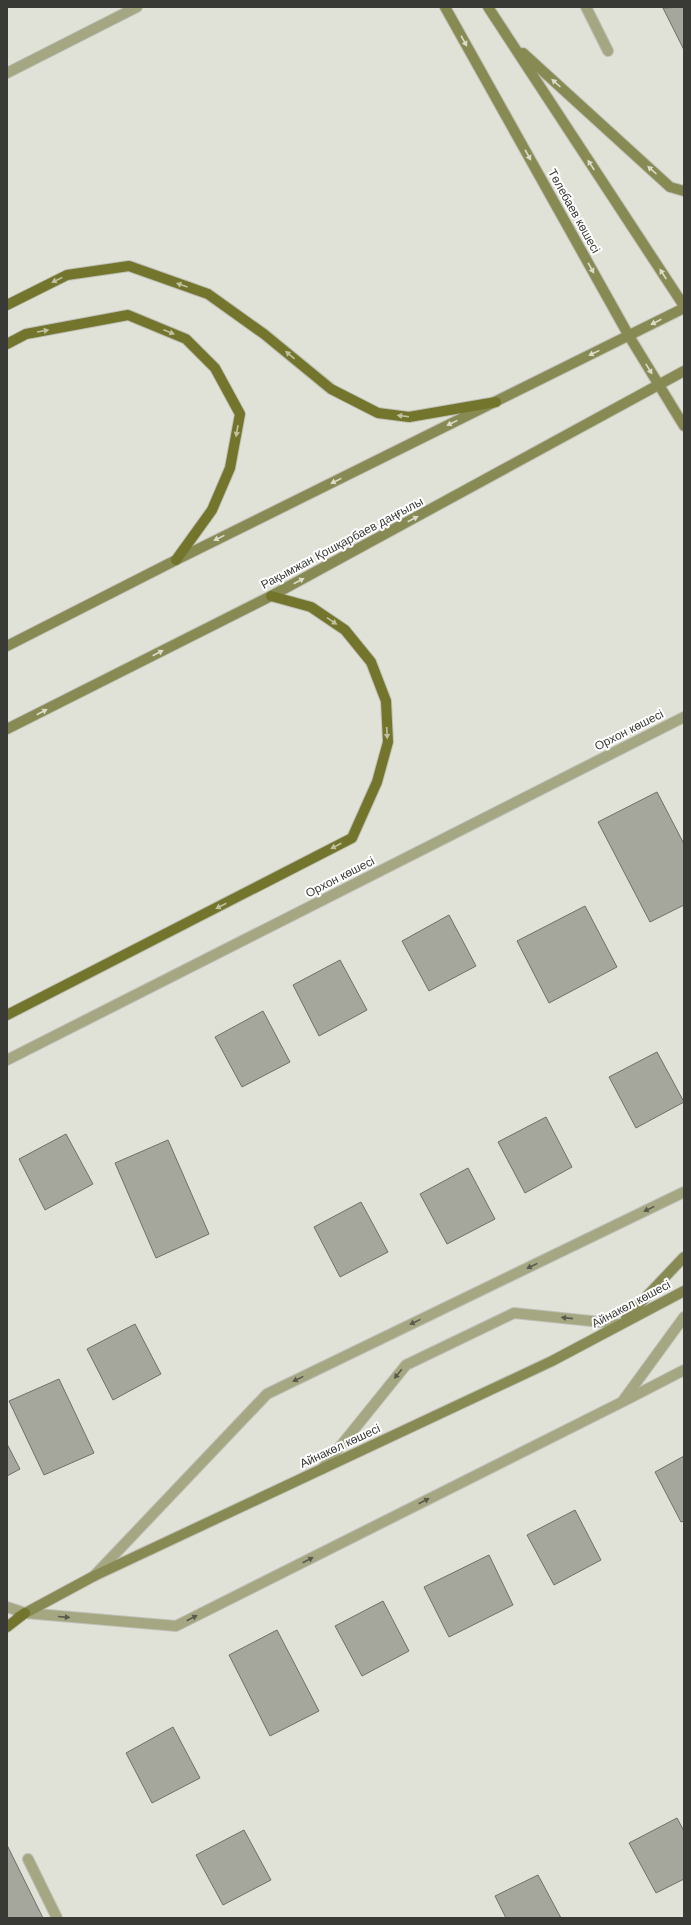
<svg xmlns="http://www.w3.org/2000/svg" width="691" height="1925" font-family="Helvetica,sans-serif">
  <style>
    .building { fill: #a5a69c; stroke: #6f7067 }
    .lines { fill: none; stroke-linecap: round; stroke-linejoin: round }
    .lane-casing { stroke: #bfc0b7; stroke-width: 12 }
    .street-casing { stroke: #bfc0b7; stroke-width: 12 }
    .secondary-casing { stroke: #bfc0b7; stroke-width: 12 }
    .primary-casing { stroke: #bfc0b7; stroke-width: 12 }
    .lane { stroke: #a5a783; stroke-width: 10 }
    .street { stroke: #a5a783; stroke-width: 10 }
    .secondary { stroke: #888a53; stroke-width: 10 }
    .primary { stroke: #73752c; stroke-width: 10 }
    .oneway { fill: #dbdccb }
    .oneway2 { fill: #c0c1a0 }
    .oneway3 { fill: #595a4c }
    .labels { text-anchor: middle; stroke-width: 4; stroke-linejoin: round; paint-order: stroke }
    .street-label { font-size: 12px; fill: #393935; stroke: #fff }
  </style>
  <rect width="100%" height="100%" fill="#e1e2d7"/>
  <g class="building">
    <path d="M684,7V50L663,8Z"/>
    <path d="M657,792L684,844V905L650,922L598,822Z"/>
    <path d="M585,906L617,967L549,1003L517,941Z"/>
    <path d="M449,915L476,966L429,991L402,941Z"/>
    <path d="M340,960L367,1010L319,1036L293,985Z"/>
    <path d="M263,1011L290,1062L242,1087L215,1037Z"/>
    <path d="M657,1052L684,1102L636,1128L609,1077Z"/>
    <path d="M546,1117L572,1167L525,1193L498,1142Z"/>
    <path d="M66,1134L93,1184L45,1210L19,1159Z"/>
    <path d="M168,1140L209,1234L156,1258L115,1163Z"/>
    <path d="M468,1168L495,1219L447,1244L420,1194Z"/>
    <path d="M361,1202L388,1252L340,1277L314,1227Z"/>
    <path d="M135,1324L161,1374L113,1400L87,1349Z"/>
    <path d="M59,1379L94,1453L44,1475L9,1401Z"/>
    <path d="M7,1444L20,1469L7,1476Z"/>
    <path d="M684,1456V1521L681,1522L655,1472Z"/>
    <path d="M575,1510L601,1560L554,1585L527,1535Z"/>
    <path d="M489,1555L513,1605L449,1637L424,1587Z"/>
    <path d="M383,1601L409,1651L362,1676L335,1626Z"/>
    <path d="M277,1630L319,1711L270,1736L229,1655Z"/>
    <path d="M173,1727L200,1778L152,1803L126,1753Z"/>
    <path d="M677,1818L684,1831V1879L656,1893L629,1843Z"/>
    <path d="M244,1830L271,1880L223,1905L196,1855Z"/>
    <path d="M7,1845L43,1918H7Z"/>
    <path d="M538,1875L561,1918H506L495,1896Z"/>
  </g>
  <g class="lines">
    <g class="lane-casing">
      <g id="lane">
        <path d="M586,7L608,51"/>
        <path d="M7,73L137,7"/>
        <path d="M624,1401L684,1370"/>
        <path d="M322,1469L406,1365L514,1313L620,1324"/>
        <path d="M94,1576L267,1394L684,1192"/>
        <path d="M7,1607L25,1613L176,1626L622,1402L684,1317"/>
        <path d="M28,1859L57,1918"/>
      </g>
    </g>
    <g class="street-casing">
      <path id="street" d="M7,1060L684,717"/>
    </g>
    <g class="secondary-casing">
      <g id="secondary">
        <path d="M445,7L629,336L684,426"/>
        <path d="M488,7L684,306"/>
        <path d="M523,53L670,187L684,191"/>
        <path d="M7,646L176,560L684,308"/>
        <path d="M7,729L271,596L684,371"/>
        <path d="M626,1318L684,1257"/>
        <path d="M18,1617L94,1576L552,1361L684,1291"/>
      </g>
    </g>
    <g class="primary-casing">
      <g id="primary">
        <path d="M7,305L67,275L129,266L208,294L264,334L331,389L378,413L409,417L496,402"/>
        <path d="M7,344L26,334L128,315L186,339L215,368L240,414L230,468L212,510L176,560"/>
        <path d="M7,1015L352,838L377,782L388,742L386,701L371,662L345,630L311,607L271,596"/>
        <path d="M7,1627L25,1613"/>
      </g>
    </g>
    <use href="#lane" class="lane"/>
    <use href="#street" class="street"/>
    <use href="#secondary" class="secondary"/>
    <use href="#primary" class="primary"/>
  </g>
  <defs><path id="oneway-solid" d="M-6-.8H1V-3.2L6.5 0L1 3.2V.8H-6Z"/></defs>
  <g class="oneway">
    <use href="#oneway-solid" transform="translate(464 41) rotate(61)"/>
    <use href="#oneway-solid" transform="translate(556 83) rotate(-138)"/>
    <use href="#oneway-solid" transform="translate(528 155) rotate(61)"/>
    <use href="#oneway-solid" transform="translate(591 165) rotate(-123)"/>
    <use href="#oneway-solid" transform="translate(652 170) rotate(-138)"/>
    <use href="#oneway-solid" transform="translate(591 268) rotate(61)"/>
    <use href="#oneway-solid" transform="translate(663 274) rotate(-123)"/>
    <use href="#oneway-solid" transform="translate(656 322) rotate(153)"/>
    <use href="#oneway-solid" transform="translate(594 353) rotate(154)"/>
    <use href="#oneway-solid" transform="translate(649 369) rotate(58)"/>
    <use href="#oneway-solid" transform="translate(452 423) rotate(154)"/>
    <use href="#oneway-solid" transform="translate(336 481) rotate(154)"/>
    <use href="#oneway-solid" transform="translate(413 519) rotate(-28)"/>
    <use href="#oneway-solid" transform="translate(219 538) rotate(154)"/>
    <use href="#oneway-solid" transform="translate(299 581) rotate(-28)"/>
    <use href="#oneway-solid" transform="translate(158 653) rotate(-27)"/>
    <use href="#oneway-solid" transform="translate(42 712) rotate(-27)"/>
  </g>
  <g class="oneway2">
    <use href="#oneway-solid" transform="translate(57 280) rotate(154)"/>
    <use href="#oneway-solid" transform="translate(182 285) rotate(-161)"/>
    <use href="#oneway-solid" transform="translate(43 331) rotate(-10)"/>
    <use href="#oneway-solid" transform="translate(169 332) rotate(22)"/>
    <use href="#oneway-solid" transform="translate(290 355) rotate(-140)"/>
    <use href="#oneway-solid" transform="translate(403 416) rotate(-173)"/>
    <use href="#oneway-solid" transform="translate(237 431) rotate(100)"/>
    <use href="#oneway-solid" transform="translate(332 621) rotate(34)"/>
    <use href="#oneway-solid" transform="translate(387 733) rotate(87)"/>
    <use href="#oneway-solid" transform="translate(336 846) rotate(153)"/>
    <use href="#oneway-solid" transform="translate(221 906) rotate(153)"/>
  </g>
  <g class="oneway3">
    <use href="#oneway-solid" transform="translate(649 1209) rotate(154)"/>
    <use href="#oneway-solid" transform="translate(532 1266) rotate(154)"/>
    <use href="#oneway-solid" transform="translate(567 1318) rotate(-174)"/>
    <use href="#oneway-solid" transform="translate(415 1322) rotate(154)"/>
    <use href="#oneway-solid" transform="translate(398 1374) rotate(129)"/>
    <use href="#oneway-solid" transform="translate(298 1379) rotate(154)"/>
    <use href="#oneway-solid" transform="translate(424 1501) rotate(-27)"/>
    <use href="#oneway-solid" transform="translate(308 1560) rotate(-27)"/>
    <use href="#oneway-solid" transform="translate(64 1617) rotate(5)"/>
    <use href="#oneway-solid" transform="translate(192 1618) rotate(-27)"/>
  </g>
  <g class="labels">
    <g class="street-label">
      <text transform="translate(574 211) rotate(61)" y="4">Төлебаев көшесі</text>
      <text transform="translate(342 543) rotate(-28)" y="4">Рақымжан Қошқарбаев даңғылы</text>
      <text transform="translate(629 730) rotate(-27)" y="4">Орхон көшесі</text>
      <text transform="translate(340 877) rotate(-27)" y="4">Орхон көшесі</text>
      <text transform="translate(631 1304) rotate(-28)" y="4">Айнакөл көшесі</text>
      <text transform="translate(340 1446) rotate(-25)" y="4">Айнакөл көшесі</text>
    </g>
  </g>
  <rect width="691" height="1925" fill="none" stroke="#393935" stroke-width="16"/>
</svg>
